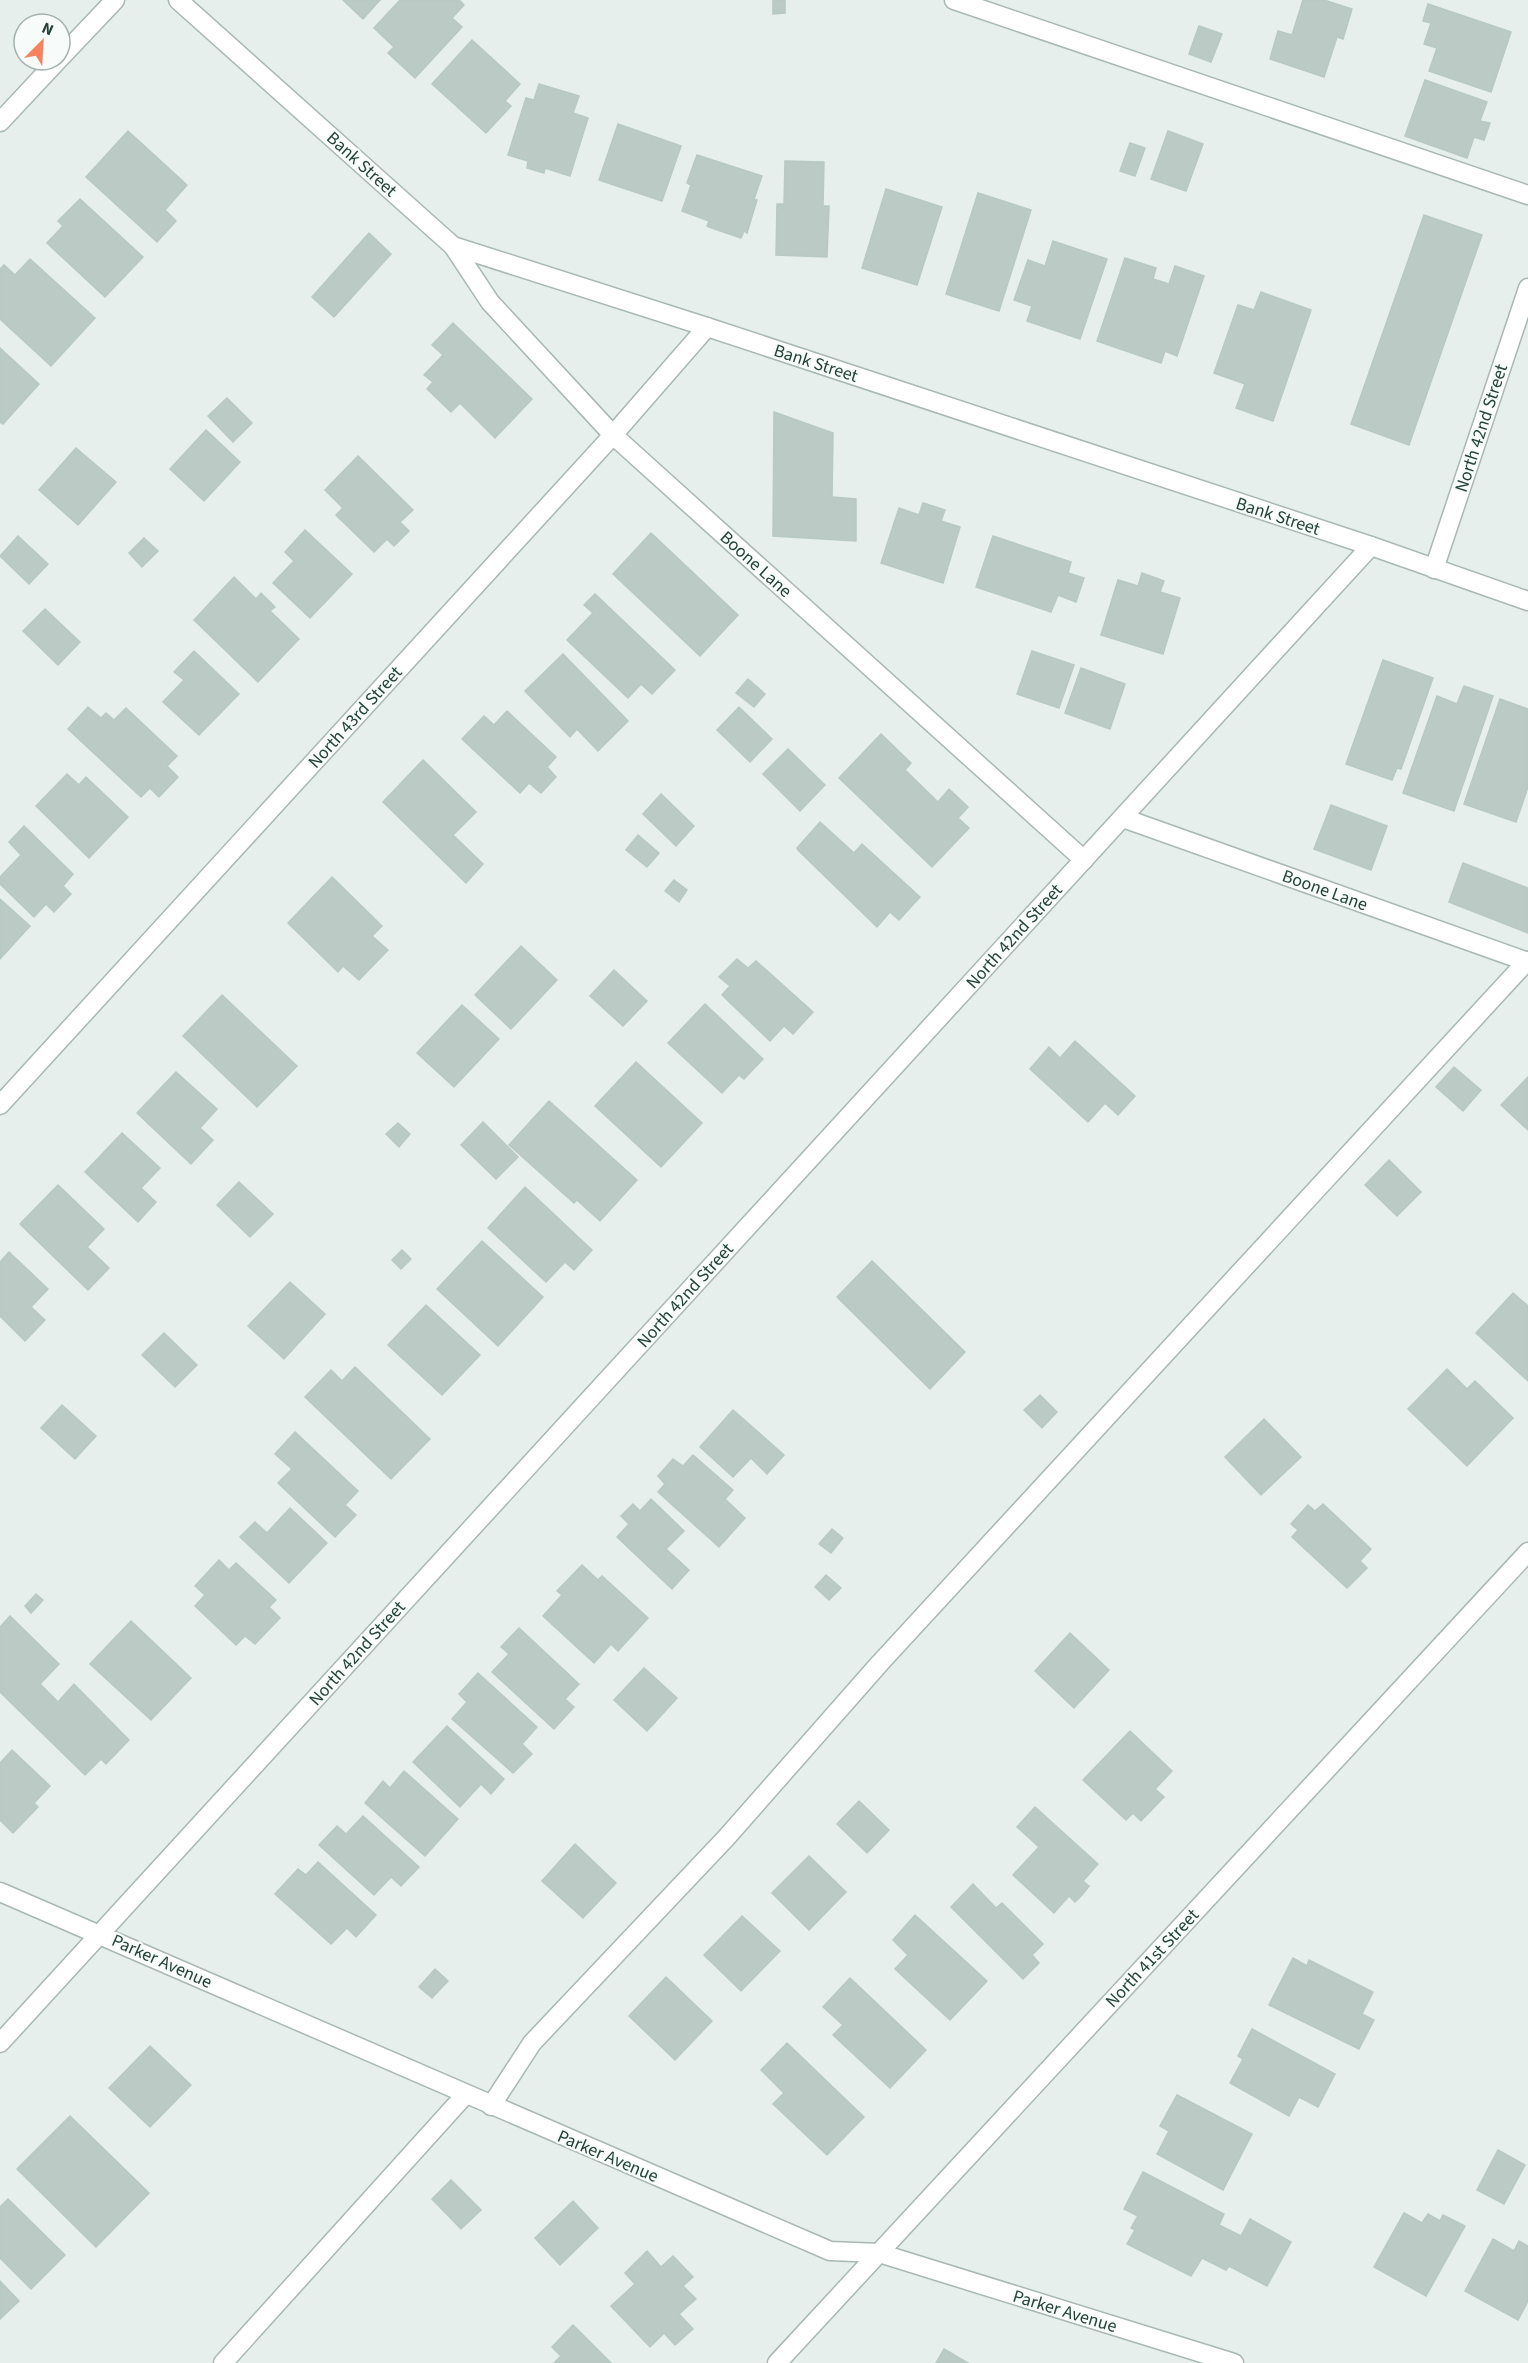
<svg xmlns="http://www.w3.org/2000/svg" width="1528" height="2363" font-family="'Source Sans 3',sans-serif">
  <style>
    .building { fill: #bbcac4; stroke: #b8c9c2; stroke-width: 1.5 }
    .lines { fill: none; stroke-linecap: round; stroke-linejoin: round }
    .service-casing { stroke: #a8b8b2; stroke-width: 21 }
    .minor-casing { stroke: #a8b8b2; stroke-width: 21 }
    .tertiary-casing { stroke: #a8b8b2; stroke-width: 21 }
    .service { stroke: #fff; stroke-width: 18 }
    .minor { stroke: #fff; stroke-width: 18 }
    .tertiary { stroke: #fff; stroke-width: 18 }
    .labels { text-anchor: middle; stroke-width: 4.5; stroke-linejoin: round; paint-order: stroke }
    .street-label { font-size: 18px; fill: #24423a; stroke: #f7fbf9 }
  </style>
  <rect width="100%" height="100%" fill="#e6efeb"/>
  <g class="building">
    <path d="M343,0H380L363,19Z"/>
    <path d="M400,0H459L464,5L452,18L462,27L415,78L388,53L394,47L374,28Z"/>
    <path d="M773,0H785V13L773,14Z"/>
    <path d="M1303,0H1324L1352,9L1343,39L1337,37L1324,77L1270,59L1278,31L1292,35Z"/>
    <path d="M1428,4L1511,32L1491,92L1429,71L1437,48L1424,44L1431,23L1423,21Z"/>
    <path d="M1199,26L1222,34L1211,62L1189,54Z"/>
    <path d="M472,40L520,84L505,101L511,106L486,133L432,84Z"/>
    <path d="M1425,80L1487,102L1480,121L1490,123L1484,140L1474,137L1467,158L1405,136Z"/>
    <path d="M539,84L579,96L573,113L588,118L570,176L545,168L544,173L527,168L528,161L508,155L526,98L534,100Z"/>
    <path d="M618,124L681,146L662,201L599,180Z"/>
    <path d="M128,131L187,185L165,210L176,221L157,242L86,177Z"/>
    <path d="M1168,131L1203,144L1186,191L1151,179Z"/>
    <path d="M1130,143L1145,148L1135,176L1120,171Z"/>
    <path d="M697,155L762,176L754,199L757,200L747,233L744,231L741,238L709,227L707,226L709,221L682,211L691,185L687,183Z"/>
    <path d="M785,161L824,162L823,206H829L827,257L776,255L777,204H784Z"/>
    <path d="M886,189L942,207L917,285L862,268Z"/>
    <path d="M978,193L1031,210L999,311L946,294Z"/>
    <path d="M80,199L143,257L105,297L47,243L63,226L58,221Z"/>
    <path d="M1424,215L1482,235L1409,445L1351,424Z"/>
    <path d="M369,233L391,254L334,317L312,297Z"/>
    <path d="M1053,241L1107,259L1080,339L1027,321L1032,306L1014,300L1028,260L1045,266Z"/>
    <path d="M1125,258L1156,268L1153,279L1169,284L1175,266L1204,276L1177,356L1165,351L1161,363L1097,341Z"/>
    <path d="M30,259L95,318L51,366L0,319V269L4,265L15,275Z"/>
    <path d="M1261,292L1311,310L1273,421L1236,408L1245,384L1214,373L1238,305L1254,310Z"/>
    <path d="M453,323L532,399L495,438L460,403L451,412L427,389L433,382L424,375L443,355L432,345Z"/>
    <path d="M0,348L39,384L3,424L0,422Z"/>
    <path d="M227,398L252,423L233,442L208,416Z"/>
    <path d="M774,412L833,433L832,497L856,499V541L773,536Z"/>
    <path d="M206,430L240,462L204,501L170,469Z"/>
    <path d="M76,448L116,482L78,525L39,490Z"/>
    <path d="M358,456L413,510L400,522L409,531L394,546L387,539L374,552L336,515L343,508L325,490Z"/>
    <path d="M923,503L945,510L941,521L960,527L943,583L881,563L899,508L919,515Z"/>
    <path d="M305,530L352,574L310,618L273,583L294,561L285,552Z"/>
    <path d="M651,533L738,615L700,656L613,574Z"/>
    <path d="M18,536L48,564L29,584L0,556Z"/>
    <path d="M993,536L1071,562L1068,573L1084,578L1076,602L1058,595L1051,612L976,587Z"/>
    <path d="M144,538L158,551L142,567L129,553Z"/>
    <path d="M1142,573L1164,581L1160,592L1180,598L1163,654L1101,635L1118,580L1138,586Z"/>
    <path d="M234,577L256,599L261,593L275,607L270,611L299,639L258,682L194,620Z"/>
    <path d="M595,594L675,670L652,694L641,684L628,698L567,640L593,613L584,605Z"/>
    <path d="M45,609L80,642L58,665L23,631Z"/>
    <path d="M194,651L239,694L199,735L163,702L184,680L174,672Z"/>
    <path d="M1032,651L1074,665L1059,708L1017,694Z"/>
    <path d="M563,654L628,721L598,751L577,729L570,737L525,691Z"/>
    <path d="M1383,660L1433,678L1401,769L1397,768L1392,780L1346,764Z"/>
    <path d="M1081,668L1125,684L1110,729L1065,713Z"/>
    <path d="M748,679L765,694L754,707L736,693Z"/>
    <path d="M1464,686L1493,696L1454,811L1403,793L1437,696L1457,704Z"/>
    <path d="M1500,699L1528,709V787L1516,822L1464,804Z"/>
    <path d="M88,707L101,718L106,713L114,720L126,708L177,756L167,766L178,777L159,797L150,788L141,797L68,729Z"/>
    <path d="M739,707L772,739L750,762L717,730Z"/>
    <path d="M507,711L556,757L547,767L556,777L541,793L529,783L520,793L462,739L484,716L494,725Z"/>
    <path d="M881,734L911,763L905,770L938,802L949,789L968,807L958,818L969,828L932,867L839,778Z"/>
    <path d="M788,749L825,785L800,811L763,774Z"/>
    <path d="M423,760L476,812L453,835L483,864L466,883L383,802Z"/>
    <path d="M67,774L79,785L86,777L128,817L89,858L36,806Z"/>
    <path d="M661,794L694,826L676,846L643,814Z"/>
    <path d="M1331,805L1387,826L1371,870L1314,849Z"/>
    <path d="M820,822L854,853L862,844L920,897L899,920L890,912L877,927L798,850L797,848Z"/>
    <path d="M24,826L73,874L63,886L71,894L54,912L46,904L34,917L0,884V877L21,855L9,842Z"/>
    <path d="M638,835L659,853L647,867L626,850Z"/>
    <path d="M1463,863L1528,888V933L1449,902Z"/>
    <path d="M332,877L382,926L372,936L388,950L359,980L343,966L338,972L288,923Z"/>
    <path d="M674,880L687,890L679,902L665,891Z"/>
    <path d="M0,899L30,926L0,959Z"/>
    <path d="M521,946L557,980L511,1029L475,995Z"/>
    <path d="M737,959L748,968L756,961L813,1012L793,1034L784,1026L770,1041L722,995L730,986L719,977Z"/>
    <path d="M614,970L647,1001L623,1026L590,996Z"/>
    <path d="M222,995L297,1066L257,1107L183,1036Z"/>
    <path d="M705,1004L763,1059L744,1079L739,1075L722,1093L668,1043Z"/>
    <path d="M462,1005L499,1039L454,1087L417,1053Z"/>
    <path d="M1075,1041L1135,1096L1118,1115L1105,1103L1088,1122L1030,1069L1049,1047L1060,1058Z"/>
    <path d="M636,1062L702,1123L661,1167L595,1106Z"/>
    <path d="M1454,1067L1481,1090L1463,1111L1436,1087Z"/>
    <path d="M176,1072L217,1109L200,1128L213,1140L191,1164L137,1113Z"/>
    <path d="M1528,1077V1130L1501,1105Z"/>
    <path d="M549,1101L637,1180L600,1221L577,1200L574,1203L509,1145Z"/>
    <path d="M483,1122L518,1157L496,1179L461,1145Z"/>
    <path d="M398,1123L410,1134L399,1147L386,1134Z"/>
    <path d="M122,1133L160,1168L141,1188L156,1202L138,1222L85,1172Z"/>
    <path d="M1389,1160L1421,1192L1397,1216L1365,1185Z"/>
    <path d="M239,1182L273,1214L250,1237L217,1205Z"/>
    <path d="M58,1185L104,1229L87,1247L109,1268L88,1290L20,1224Z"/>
    <path d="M525,1187L592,1250L574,1270L565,1262L546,1282L488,1228Z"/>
    <path d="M482,1241L543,1297L498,1346L437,1289Z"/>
    <path d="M402,1250L411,1259L401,1269L392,1260Z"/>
    <path d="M9,1252L48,1289L31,1307L45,1320L25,1341L0,1316V1262Z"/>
    <path d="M872,1261L965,1352L930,1389L837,1297Z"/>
    <path d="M290,1282L325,1314L284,1359L248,1326Z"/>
    <path d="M1513,1293L1528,1306V1381L1476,1333Z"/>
    <path d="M426,1305L480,1355L442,1395L388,1345Z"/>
    <path d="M164,1333L197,1365L175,1387L142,1355Z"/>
    <path d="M355,1367L430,1439L391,1479L305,1397L331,1370L342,1381Z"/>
    <path d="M1447,1369L1467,1389L1475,1381L1513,1418L1467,1466L1408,1409Z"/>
    <path d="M1040,1395L1057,1412L1042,1428L1024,1410Z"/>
    <path d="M62,1405L96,1436L75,1459L41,1428Z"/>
    <path d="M733,1410L784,1455L767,1474L751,1458L733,1477L700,1447Z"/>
    <path d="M1264,1419L1301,1457L1261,1495L1225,1457Z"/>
    <path d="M295,1432L358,1491L345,1505L356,1515L335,1537L278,1483L292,1469L275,1454Z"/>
    <path d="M693,1455L733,1490L725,1499L745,1518L719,1547L658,1492L665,1484L658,1476L673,1459L683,1466Z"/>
    <path d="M651,1499L684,1531L666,1549L689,1570L672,1589L617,1537L629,1524L621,1516L633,1504L640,1511Z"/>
    <path d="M1323,1504L1371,1549L1360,1561L1367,1568L1347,1588L1292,1537L1298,1530L1291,1524L1308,1505L1315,1511Z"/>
    <path d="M290,1508L327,1543L289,1583L240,1537L255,1522L267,1533Z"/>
    <path d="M832,1529L843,1538L831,1553L819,1544Z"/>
    <path d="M219,1560L229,1570L236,1563L276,1600L269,1607L280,1618L255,1644L245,1636L236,1645L195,1606L205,1595L195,1586Z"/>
    <path d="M582,1565L598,1580L602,1576L648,1618L618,1651L611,1644L594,1663L543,1616L562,1595L557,1591Z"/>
    <path d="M826,1575L841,1588L829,1600L815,1587Z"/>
    <path d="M36,1594L43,1600L31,1613L25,1606Z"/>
    <path d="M10,1616L59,1664L40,1684L58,1702L74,1684L129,1740L106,1764L101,1759L85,1775L0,1692V1627Z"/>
    <path d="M131,1621L191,1678L151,1720L90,1664Z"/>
    <path d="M519,1628L579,1684L565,1699L574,1707L554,1729L492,1672L509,1654L501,1647Z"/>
    <path d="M1070,1633L1109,1670L1074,1708L1035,1671Z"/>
    <path d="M644,1668L677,1698L647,1731L614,1700Z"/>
    <path d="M478,1673L537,1727L522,1744L532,1754L513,1773L452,1719L467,1702L459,1694Z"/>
    <path d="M447,1726L504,1779L491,1794L481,1784L460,1807L413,1762Z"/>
    <path d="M1130,1731L1172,1771L1155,1789L1164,1797L1141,1821L1133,1813L1126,1820L1083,1780Z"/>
    <path d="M12,1750L50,1786L34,1803L38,1807L13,1833L0,1820V1763Z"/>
    <path d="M404,1771L458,1819L425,1856L365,1803L383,1781L390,1788Z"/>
    <path d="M859,1801L889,1830L867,1853L837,1824Z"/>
    <path d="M1035,1807L1098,1864L1083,1881L1089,1886L1082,1895L1075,1902L1069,1896L1054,1913L1013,1875L1039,1847L1017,1827Z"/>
    <path d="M363,1816L419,1867L401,1886L391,1877L374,1895L319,1845L337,1826L346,1834Z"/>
    <path d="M575,1844L616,1883L583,1918L542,1881Z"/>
    <path d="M809,1856L846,1892L809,1930L772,1893Z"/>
    <path d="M318,1862L376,1915L356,1937L347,1928L331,1944L275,1894L298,1869L306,1875Z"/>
    <path d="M973,1884L996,1908L1002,1903L1043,1944L1032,1955L1039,1963L1023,1979L951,1907Z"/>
    <path d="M915,1915L987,1981L950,2020L895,1969L908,1955L893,1940Z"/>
    <path d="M742,1916L780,1951L741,1991L704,1955Z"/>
    <path d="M1293,1958L1307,1966L1309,1960L1373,1992L1362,2014L1374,2020L1359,2049L1269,2005Z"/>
    <path d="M435,1969L448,1981L432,1998L419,1987Z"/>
    <path d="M666,1977L712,2021L675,2060L629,2016Z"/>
    <path d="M850,1978L926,2050L890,2088L833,2035L843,2025L823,2007Z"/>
    <path d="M1252,2029L1335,2074L1318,2107L1299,2097L1289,2116L1230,2083L1243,2059L1238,2056Z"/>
    <path d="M787,2043L864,2117L827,2155L773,2104L784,2093L761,2070Z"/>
    <path d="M150,2046L191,2085L150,2127L109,2088Z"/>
    <path d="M1177,2095L1252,2134L1223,2190L1157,2154L1169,2131L1160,2126Z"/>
    <path d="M70,2116L149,2193L96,2247L17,2169Z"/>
    <path d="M1498,2150L1525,2165L1504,2204L1477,2190Z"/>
    <path d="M1143,2172L1224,2214L1219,2225L1241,2236L1250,2219L1291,2242L1267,2286L1229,2266L1226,2270L1202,2258L1191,2276L1127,2244L1135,2230L1131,2228L1138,2216L1124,2209Z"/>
    <path d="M451,2180L481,2210L461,2229L432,2199Z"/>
    <path d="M8,2199L65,2255L31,2289L0,2258V2207Z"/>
    <path d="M573,2201L598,2228L560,2265L535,2238Z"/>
    <path d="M1404,2213L1422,2223L1428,2214L1440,2221L1443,2215L1465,2226L1426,2296L1374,2267Z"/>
    <path d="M1493,2239L1514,2251L1519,2241L1528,2246V2301L1518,2320L1465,2291Z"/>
    <path d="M647,2251L661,2267L673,2256L693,2277L683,2286L696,2299L679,2314L693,2329L675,2345L664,2333L650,2347L611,2306L635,2284L625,2273Z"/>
    <path d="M0,2281L19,2301L0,2319Z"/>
    <path d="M573,2325L611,2363H554L561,2356L552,2347Z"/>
    <path d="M944,2349L968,2363H936Z"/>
  </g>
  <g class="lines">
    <g class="service-casing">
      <g id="service">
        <path d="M954,0L1528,195"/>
        <path d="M491,2106L532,2043L726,1838L880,1663L1527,961"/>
        <path d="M223,2363L465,2095"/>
      </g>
    </g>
    <g class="minor-casing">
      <g id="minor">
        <path d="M60,58L115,0"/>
        <path d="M0,122L58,60"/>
        <path d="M453,246L490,302L613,435L1084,860"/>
        <path d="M1434,569L1528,288"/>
        <path d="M1123,818L1528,962"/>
        <path d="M0,1105L613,435L707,327"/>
        <path d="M0,1892L830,2251L879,2253L1234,2363"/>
        <path d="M0,2043L1371,546"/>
        <path d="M777,2363L1528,1552"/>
      </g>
    </g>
    <g class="tertiary-casing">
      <path id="tertiary" d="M178,0L453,246L707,327L1371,546L1528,601"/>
    </g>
    <use href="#service" class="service"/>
    <use href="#minor" class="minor"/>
    <use href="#tertiary" class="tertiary"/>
  </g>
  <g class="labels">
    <g class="street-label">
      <text transform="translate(362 164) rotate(42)" y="6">Bank Street</text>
      <text transform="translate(816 363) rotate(18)" y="6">Bank Street</text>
      <text transform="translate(1481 428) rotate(-72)" y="6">North 42nd Street</text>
      <text transform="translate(1278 516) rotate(18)" y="6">Bank Street</text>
      <text transform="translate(756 564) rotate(42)" y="6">Boone Lane</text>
      <text transform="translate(355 717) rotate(-48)" y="6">North 43rd Street</text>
      <text transform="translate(1325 890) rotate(20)" y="6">Boone Lane</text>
      <text transform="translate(1014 936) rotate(-48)" y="6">North 42nd Street</text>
      <text transform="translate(685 1295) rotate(-48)" y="6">North 42nd Street</text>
      <text transform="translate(357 1653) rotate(-48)" y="6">North 42nd Street</text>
      <text transform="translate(1152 1958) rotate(-47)" y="6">North 41st Street</text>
      <text transform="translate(162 1961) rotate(24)" y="6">Parker Avenue</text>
      <text transform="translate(608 2156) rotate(23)" y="6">Parker Avenue</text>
      <text transform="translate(1065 2311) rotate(17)" y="6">Parker Avenue</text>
    </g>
  </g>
  <g transform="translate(42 42) rotate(24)"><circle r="28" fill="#f7fbf9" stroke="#a3b1ad" stroke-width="1.5"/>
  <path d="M0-4.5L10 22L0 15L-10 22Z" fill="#f4845f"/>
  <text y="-9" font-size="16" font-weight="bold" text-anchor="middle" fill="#24423a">N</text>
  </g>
</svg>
